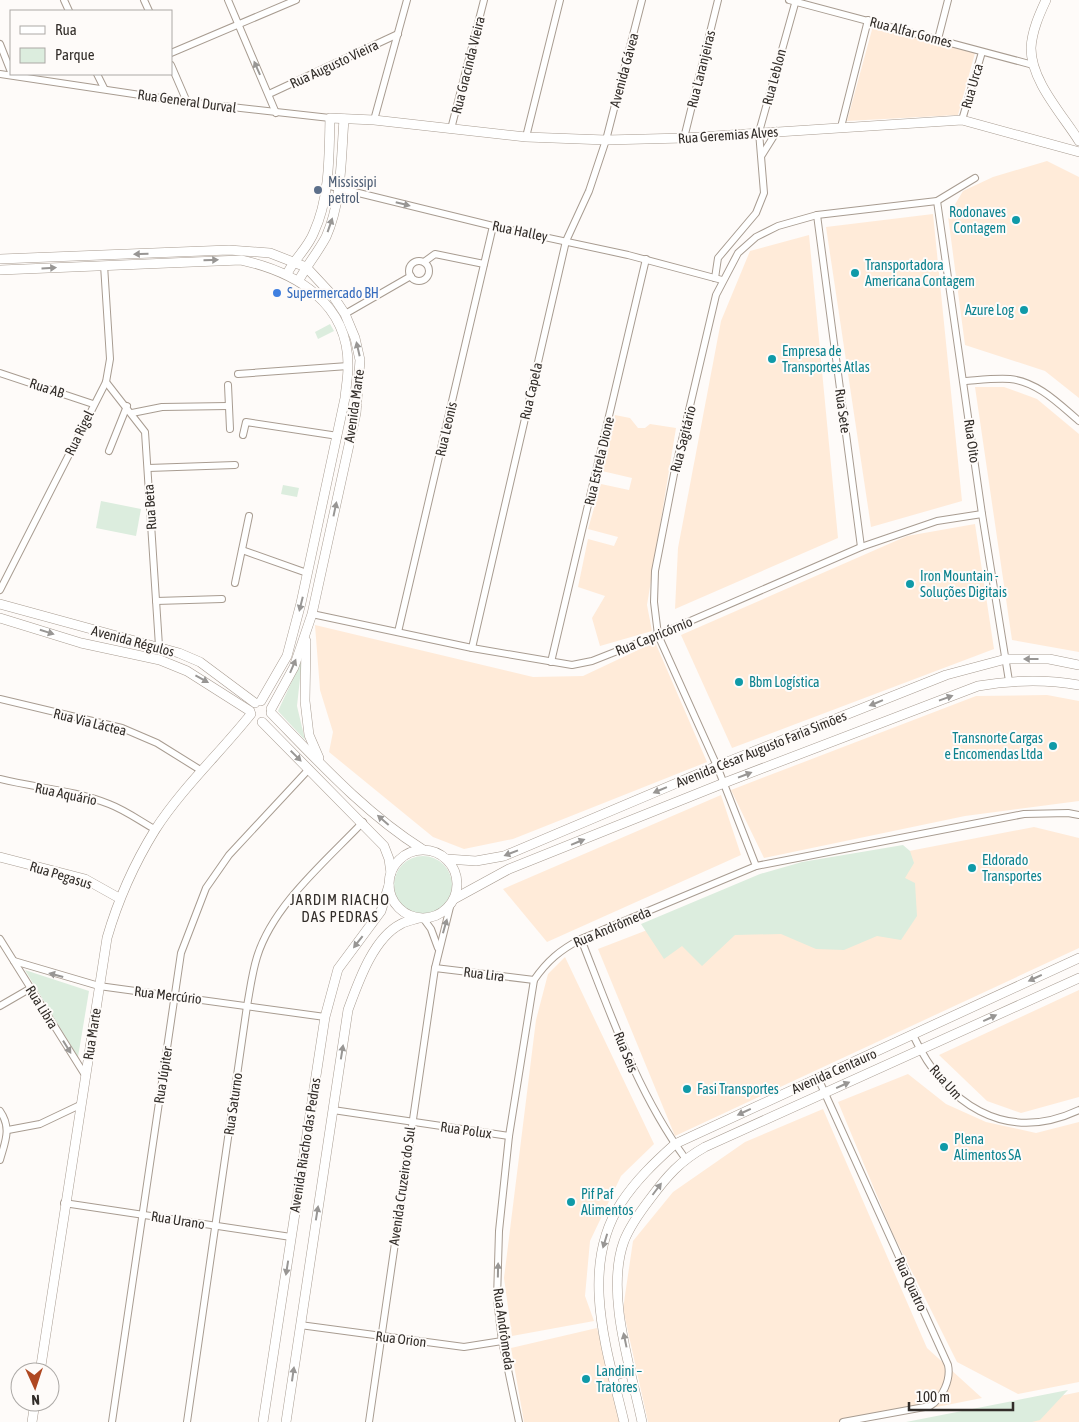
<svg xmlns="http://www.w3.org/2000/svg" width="1079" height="1422" font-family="'Asap Condensed',sans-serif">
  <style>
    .built { fill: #ffebd9 }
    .green { fill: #dcedde }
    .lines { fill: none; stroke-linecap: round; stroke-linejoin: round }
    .street-casing { stroke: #a89c91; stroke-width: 8 }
    .secondary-casing { stroke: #a89c91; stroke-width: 10 }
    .street { stroke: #fff; stroke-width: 6 }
    .secondary { stroke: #fff; stroke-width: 9 }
    .oneway { fill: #989694 }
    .service-dot { fill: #5c6f8a; stroke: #fefbf9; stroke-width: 2 }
    .culture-dot { fill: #0f9aa8; stroke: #fefbf9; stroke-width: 2 }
    .shop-dot { fill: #3f7fe0; stroke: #fefbf9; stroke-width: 2 }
    .labels { text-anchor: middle; stroke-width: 4; stroke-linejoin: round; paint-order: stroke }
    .street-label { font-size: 14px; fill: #322d29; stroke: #fefbf9 }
    .service-label { font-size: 14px; fill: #4e5e75; stroke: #fefbf9; text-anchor: start }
    .culture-label { font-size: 14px; fill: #0d838f; stroke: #fefbf9; text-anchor: start }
    .shop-label { font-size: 14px; fill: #366cbe; stroke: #fefbf9; text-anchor: start }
    .neighbourhood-label { font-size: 15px; letter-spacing: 1px; fill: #322d29; stroke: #fefbf9 }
  </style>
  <rect width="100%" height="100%" fill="#fefbf9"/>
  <g class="built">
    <path d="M873,26L975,53L958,115L847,121Z"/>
    <path d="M1047,161L1079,177V398L1045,371L965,345L948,216L963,191L993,177Z"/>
    <path d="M933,214L962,501L871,527L826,227Z"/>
    <path d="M809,235L838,538L675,609L678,548L721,321L750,251Z"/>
    <path d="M975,387H1004L1037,399L1079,434V652L1012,640Z"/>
    <path d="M615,415L630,418L638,428H645L650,424L676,428L647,605L652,631L600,646L592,618L605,596L578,587L588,539L614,546L618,537L588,529L601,484L629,490L632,478L602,471Z"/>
    <path d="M975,524L994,649L732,748L681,635L907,536Z"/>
    <path d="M315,625L533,677L583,676L655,642L707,762L513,839L464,849L433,837L329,752L333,732L320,690Z"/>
    <path d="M1047,695L1079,701V801L965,816L764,858L731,790L976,696Z"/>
    <path d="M721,795L741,855L547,942L503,889Z"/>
    <path d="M1034,827L1079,838V948L675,1136L598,949L795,873Z"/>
    <path d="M565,957L654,1144L621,1176L590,1241L585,1296L594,1321L512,1336L504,1278L536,1020L548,974Z"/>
    <path d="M1079,990V1097L1021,1113L987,1101L939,1055Z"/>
    <path d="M908,1074L946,1104L986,1122L1036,1133L1079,1122V1382L1018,1394L957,1362L893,1234L838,1102Z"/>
    <path d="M823,1109L927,1348L982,1398L861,1422H648L623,1309L633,1241L673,1192L745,1142Z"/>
    <path d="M597,1328L622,1422H524L511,1348Z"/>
    <path d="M1079,1392V1422H934Z"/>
  </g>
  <g class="green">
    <path d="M330,324L334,331L318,339L315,332Z"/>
    <path d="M283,485L299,488L297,497L281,494Z"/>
    <path d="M101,501L141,509L136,536L96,528Z"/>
    <path d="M302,660L297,706L305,740L278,711Z"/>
    <path d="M903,845L910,851L914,863L905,878L915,883L917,916L901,940L877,936L844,950L816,949L781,934L735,935L702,966L682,946L664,959L641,924L760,874L802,862Z"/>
    <circle cx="423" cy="885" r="29"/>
    <path d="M25,970L89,991L78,1057Z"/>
    <path d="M1068,1390L1040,1420L1032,1422H906Z"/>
  </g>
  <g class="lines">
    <g class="street-casing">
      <g id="street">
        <path d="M64,0L69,11"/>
        <path d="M144,0L149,11"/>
        <path d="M228,0L276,113"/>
        <path d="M789,0L1033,65"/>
        <path d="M938,39L948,0"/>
        <path d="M0,44L11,72"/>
        <path d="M171,53L296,0"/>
        <path d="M171,65L187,102"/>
        <path d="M0,74L187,102L330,118"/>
        <path d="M97,74L104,88"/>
        <path d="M269,94L398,34"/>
        <path d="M374,120L407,0"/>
        <path d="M962,120L982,52"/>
        <path d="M841,127L868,20"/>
        <path d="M451,129L484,0"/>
        <path d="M526,137L560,0"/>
        <path d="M684,138L718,0"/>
        <path d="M762,155L777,131"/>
        <path d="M326,185L493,226L628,255L722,280"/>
        <path d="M937,201L982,514L1009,681"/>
        <path d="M817,215L861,547"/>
        <circle cx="419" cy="271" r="10"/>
        <path d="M424,262L435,254L484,264"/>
        <path d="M715,278L718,258L756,213L764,193L759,132L796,0"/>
        <path d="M345,314L411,276"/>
        <path d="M0,373L93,404"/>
        <path d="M238,374L348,366"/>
        <path d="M964,381C979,380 995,378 1010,379C1038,382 1059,404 1079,421"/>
        <path d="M106,382L145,432L159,646"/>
        <path d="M228,385L230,429"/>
        <path d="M132,413L162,407L228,406"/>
        <path d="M243,435L246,422L338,436"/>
        <path d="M109,451L127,406"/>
        <path d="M148,468L235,465"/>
        <path d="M242,550L307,573"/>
        <path d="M235,583L249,516"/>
        <path d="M0,590L106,382L110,359L104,265"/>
        <path d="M156,601L222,599"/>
        <path d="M312,614L472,648L572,665L592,661L658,635L861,547L937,521L982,514"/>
        <path d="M398,632L493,226"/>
        <path d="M472,648L566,241L589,191L606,140L642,0"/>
        <path d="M551,662L646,259"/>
        <path d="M0,699L122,728L157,743L202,771"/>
        <path d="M0,779C36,788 74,790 109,804C125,810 140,821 156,830"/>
        <path d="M756,866L717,766L658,635L654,602L655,571L674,474L716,295L738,253L756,237L778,226L817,215L937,201L975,178"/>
        <path d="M423,918L431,929L438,948"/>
        <path d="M0,939L85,1075"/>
        <path d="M581,939C611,1015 637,1092 685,1158"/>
        <path d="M14,961L99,986L325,1017"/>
        <path d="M435,968L534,980"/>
        <path d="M0,1006L31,988"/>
        <path d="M913,1035C945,1103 1004,1145 1079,1110"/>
        <path d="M818,1078L948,1365C951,1379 943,1398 930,1406L843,1422"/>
        <path d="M333,1110L509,1136"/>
        <path d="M0,1111C12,1128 5,1142 0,1160"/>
        <path d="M8,1130L40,1124L80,1105"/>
        <path d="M64,1203L291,1237"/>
        <path d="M300,1325L464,1347L502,1341"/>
        <path d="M112,1422L181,953L206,888L229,855L309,769"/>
        <path d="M187,1422L247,1006C250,990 252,973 257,957C273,905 326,861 363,822"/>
        <path d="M369,1422L435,968L451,903"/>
        <path d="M519,1422L502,1341L497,1299L499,1231L509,1136L534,980C547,961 560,950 581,939L756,866L1024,814L1068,813L1079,815"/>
      </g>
    </g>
    <g class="secondary-casing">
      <g id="secondary">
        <path d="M1046,0C1039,15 1032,31 1031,48C1031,81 1062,114 1079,141"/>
        <path d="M0,259L229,250L270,253L306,267L333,296L345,314L355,338L360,360L356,413L312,614L294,667L271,709"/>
        <path d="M0,270L241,260C296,272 349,303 348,367C348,377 346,387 345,398L301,603L287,656L261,701"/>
        <path d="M287,274C294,259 308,248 314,232C330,197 329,156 330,118L374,120L526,137L606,140L684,138L962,120L1079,152"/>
        <path d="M299,280C307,265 318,252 326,237C342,201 341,158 344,119"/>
        <path d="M0,604L179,653L200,662L255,703"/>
        <path d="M0,618L81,643L160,660L187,671L250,711"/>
        <path d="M306,641L305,701L309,735L319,758"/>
        <path d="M271,713C318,761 365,813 422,849"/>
        <path d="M262,722L384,846L389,859L391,873"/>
        <circle cx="423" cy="884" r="34"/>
        <path d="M0,857L85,879L119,898"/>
        <path d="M447,859L476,861L504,856L717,766L946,675L1006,659H1049L1079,665"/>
        <path d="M454,899L509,869L724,783L978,686C1012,680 1045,679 1079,685"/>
        <path d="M40,1372L107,938C118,900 134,864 155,830C182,788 220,753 251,714"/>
        <path d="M613,1376L631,1370"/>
        <path d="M32,1422L35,1402"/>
        <path d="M263,1422L325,1017L338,969L381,911L389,885"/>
        <path d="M286,1422L348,1010C358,983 373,938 401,924C406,921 413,920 419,918"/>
        <path d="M624,1422C608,1353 578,1269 621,1203C636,1180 655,1162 675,1144L1079,958"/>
        <path d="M642,1422C631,1369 605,1293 624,1241C630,1226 640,1212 650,1199C667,1176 680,1161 705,1147L1079,978"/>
      </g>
    </g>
    <use href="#street" class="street"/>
    <use href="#secondary" class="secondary"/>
  </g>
  <defs><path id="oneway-solid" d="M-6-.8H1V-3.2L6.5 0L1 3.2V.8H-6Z" transform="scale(1.25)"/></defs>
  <g class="oneway">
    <use href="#oneway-solid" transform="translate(257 68) rotate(-114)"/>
    <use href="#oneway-solid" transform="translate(403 204) rotate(14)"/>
    <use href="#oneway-solid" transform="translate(330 225) rotate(-71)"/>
    <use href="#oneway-solid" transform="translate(141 254) rotate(178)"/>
    <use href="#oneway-solid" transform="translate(211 260) rotate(-1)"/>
    <use href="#oneway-solid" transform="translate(49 268) rotate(-3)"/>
    <use href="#oneway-solid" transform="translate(358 349) rotate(-103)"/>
    <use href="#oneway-solid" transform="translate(335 509) rotate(-78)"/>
    <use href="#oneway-solid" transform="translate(301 604) rotate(104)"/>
    <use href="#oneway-solid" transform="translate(47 632) rotate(17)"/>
    <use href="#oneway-solid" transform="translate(1031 659) rotate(180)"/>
    <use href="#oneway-solid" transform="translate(293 666) rotate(-67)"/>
    <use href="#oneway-solid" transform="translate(202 679) rotate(29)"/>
    <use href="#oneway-solid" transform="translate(946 698) rotate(-20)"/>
    <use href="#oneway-solid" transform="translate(876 703) rotate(158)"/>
    <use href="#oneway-solid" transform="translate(296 756) rotate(45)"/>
    <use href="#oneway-solid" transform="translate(745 775) rotate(-21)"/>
    <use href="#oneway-solid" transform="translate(660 790) rotate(157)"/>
    <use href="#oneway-solid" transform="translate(383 820) rotate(-139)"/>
    <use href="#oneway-solid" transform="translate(578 842) rotate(-22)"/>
    <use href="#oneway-solid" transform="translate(511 853) rotate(159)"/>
    <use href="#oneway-solid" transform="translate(445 926) rotate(-74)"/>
    <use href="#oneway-solid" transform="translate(358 942) rotate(128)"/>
    <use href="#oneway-solid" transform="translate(56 975) rotate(-165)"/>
    <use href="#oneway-solid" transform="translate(1035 978) rotate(155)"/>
    <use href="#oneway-solid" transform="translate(990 1018) rotate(-25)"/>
    <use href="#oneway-solid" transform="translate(67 1047) rotate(58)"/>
    <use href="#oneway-solid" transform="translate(342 1052) rotate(-81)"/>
    <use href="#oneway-solid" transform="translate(843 1085) rotate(-24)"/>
    <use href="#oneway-solid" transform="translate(744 1112) rotate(155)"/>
    <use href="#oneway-solid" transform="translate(657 1189) rotate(-53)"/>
    <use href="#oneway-solid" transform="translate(317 1213) rotate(-81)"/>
    <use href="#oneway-solid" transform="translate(605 1241) rotate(107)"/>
    <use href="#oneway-solid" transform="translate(287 1268) rotate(99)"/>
    <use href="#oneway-solid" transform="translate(498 1270) rotate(-89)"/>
    <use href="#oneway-solid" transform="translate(625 1340) rotate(-102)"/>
    <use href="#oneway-solid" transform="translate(293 1374) rotate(-82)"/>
  </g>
  <circle class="service-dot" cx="318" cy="190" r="5"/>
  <g class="culture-dot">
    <circle cx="1016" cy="220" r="5"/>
    <circle cx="855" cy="273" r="5"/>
    <circle cx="1024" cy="310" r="5"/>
    <circle cx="772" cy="359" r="5"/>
    <circle cx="910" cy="584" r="5"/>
    <circle cx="739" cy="682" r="5"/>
    <circle cx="1053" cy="746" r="5"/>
    <circle cx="972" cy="868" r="5"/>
    <circle cx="687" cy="1089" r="5"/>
    <circle cx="944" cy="1147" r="5"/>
    <circle cx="571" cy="1202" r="5"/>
    <circle cx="586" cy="1379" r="5"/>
  </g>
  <circle class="shop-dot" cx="277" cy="293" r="5"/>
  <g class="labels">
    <g class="street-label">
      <text transform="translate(911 32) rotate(15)" y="5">Rua Alfar Gomes</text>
      <text transform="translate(334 64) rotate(-25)" y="5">Rua Augusto Vieira</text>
      <text transform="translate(468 65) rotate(-76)" y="5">Rua Gracinda Vieira</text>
      <text transform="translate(701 69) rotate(-76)" y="5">Rua Laranjeiras</text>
      <text transform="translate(624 70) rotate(-75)" y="5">Avenida Gávea</text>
      <text transform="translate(774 77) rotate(-75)" y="5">Rua Leblon</text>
      <text transform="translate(972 86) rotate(-74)" y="5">Rua Urca</text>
      <text transform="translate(187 101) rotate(8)" y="5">Rua General Durval</text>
      <text transform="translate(728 135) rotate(-4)" y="5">Rua Geremias Alves</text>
      <text transform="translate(520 231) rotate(12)" y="5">Rua Halley</text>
      <text transform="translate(47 388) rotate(18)" y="5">Rua AB</text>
      <text transform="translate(531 391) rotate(-77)" y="5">Rua Capela</text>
      <text transform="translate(354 406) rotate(-82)" y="5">Avenida Marte</text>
      <text transform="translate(843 411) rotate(82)" y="5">Rua Sete</text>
      <text transform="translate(446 429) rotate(-77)" y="5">Rua Leonis</text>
      <text transform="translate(79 433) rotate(-64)" y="5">Rua Rigel</text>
      <text transform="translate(683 439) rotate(-76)" y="5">Rua Sagitário</text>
      <text transform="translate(972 441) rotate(82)" y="5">Rua Oito</text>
      <text transform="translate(599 461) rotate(-77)" y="5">Rua Estrela Dione</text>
      <text transform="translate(150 507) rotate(-94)" y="5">Rua Beta</text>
      <text transform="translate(654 636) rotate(-22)" y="5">Rua Capricórnio</text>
      <text transform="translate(133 641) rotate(15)" y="5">Avenida Régulos</text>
      <text transform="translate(90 722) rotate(14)" y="5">Rua Via Láctea</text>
      <text transform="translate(761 749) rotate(-22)" y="5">Avenida César Augusto Faria Simões</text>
      <text transform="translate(66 794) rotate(12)" y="5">Rua Aquário</text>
      <text transform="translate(61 875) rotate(17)" y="5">Rua Pegasus</text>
      <text transform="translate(612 927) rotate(-23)" y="5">Rua Andrômeda</text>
      <text transform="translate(484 974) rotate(7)" y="5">Rua Lira</text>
      <text transform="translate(168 995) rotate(7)" y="5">Rua Mercúrio</text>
      <text transform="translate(42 1007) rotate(58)" y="5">Rua Libra</text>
      <text transform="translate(92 1034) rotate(-81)" y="5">Rua Marte</text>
      <text transform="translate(626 1052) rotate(68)" y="5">Rua Seis</text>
      <text transform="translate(834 1071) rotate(-24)" y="5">Avenida Centauro</text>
      <text transform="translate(163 1075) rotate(-81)" y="5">Rua Júpiter</text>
      <text transform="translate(946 1082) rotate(48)" y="5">Rua Um</text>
      <text transform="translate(233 1104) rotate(-82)" y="5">Rua Saturno</text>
      <text transform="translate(466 1130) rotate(8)" y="5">Rua Polux</text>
      <text transform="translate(305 1145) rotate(-81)" y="5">Avenida Riacho das Pedras</text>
      <text transform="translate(402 1186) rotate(-82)" y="5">Avenida Cruzeiro do Sul</text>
      <text transform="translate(178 1220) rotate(9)" y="5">Rua Urano</text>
      <text transform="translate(911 1284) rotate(65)" y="5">Rua Quatro</text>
      <text transform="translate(504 1329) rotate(82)" y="5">Rua Andrômeda</text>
      <text transform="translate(401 1339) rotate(7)" y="5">Rua Orion</text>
    </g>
    <g class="service-label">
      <text x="328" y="187">Mississipi<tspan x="328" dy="16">petrol</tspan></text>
    </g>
    <g class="culture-label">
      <text x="1006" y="217" text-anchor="end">Rodonaves<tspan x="1006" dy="16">Contagem</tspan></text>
      <text x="865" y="270">Transportadora<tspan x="865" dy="16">Americana Contagem</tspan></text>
      <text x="1014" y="315" text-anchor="end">Azure Log</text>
      <text x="782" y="356">Empresa de<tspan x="782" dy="16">Transportes Atlas</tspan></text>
      <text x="920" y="581">Iron Mountain -<tspan x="920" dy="16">Soluções Digitais</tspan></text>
      <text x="749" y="687">Bbm Logística</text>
      <text x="1043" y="743" text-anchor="end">Transnorte Cargas<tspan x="1043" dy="16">e Encomendas Ltda</tspan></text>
      <text x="982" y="865">Eldorado<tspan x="982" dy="16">Transportes</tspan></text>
      <text x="697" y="1094">Fasi Transportes</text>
      <text x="954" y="1144">Plena<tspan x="954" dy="16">Alimentos SA</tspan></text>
      <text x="581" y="1199">Pif Paf<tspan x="581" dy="16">Alimentos</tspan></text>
      <text x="596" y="1376">Landini –<tspan x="596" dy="16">Tratores</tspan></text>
    </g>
    <g class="shop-label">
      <text x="287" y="298">Supermercado BH</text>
    </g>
    <g class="neighbourhood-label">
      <text x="340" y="905">JARDIM RIACHO<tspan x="340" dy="17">DAS PEDRAS</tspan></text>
    </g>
  </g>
  <rect x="10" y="10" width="162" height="65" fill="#fefbf9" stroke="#aca9a6"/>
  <rect x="20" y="26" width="25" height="8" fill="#ffffff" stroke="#aca9a6"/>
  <text x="55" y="35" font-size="15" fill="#322d29">Rua</text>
  <rect x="20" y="48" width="25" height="15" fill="#dcedde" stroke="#aca9a6"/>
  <text x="55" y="60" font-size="15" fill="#322d29">Parque</text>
  <g transform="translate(35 1387) rotate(177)"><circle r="24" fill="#fefbf9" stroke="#aca9a6"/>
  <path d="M0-4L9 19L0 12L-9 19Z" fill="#af4822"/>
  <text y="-8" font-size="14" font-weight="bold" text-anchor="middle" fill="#322d29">N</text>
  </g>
  <path d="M909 1402v8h104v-8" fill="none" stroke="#322d29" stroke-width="2.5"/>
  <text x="916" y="1402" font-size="15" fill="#322d29" stroke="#fefbf9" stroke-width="4" paint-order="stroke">100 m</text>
</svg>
